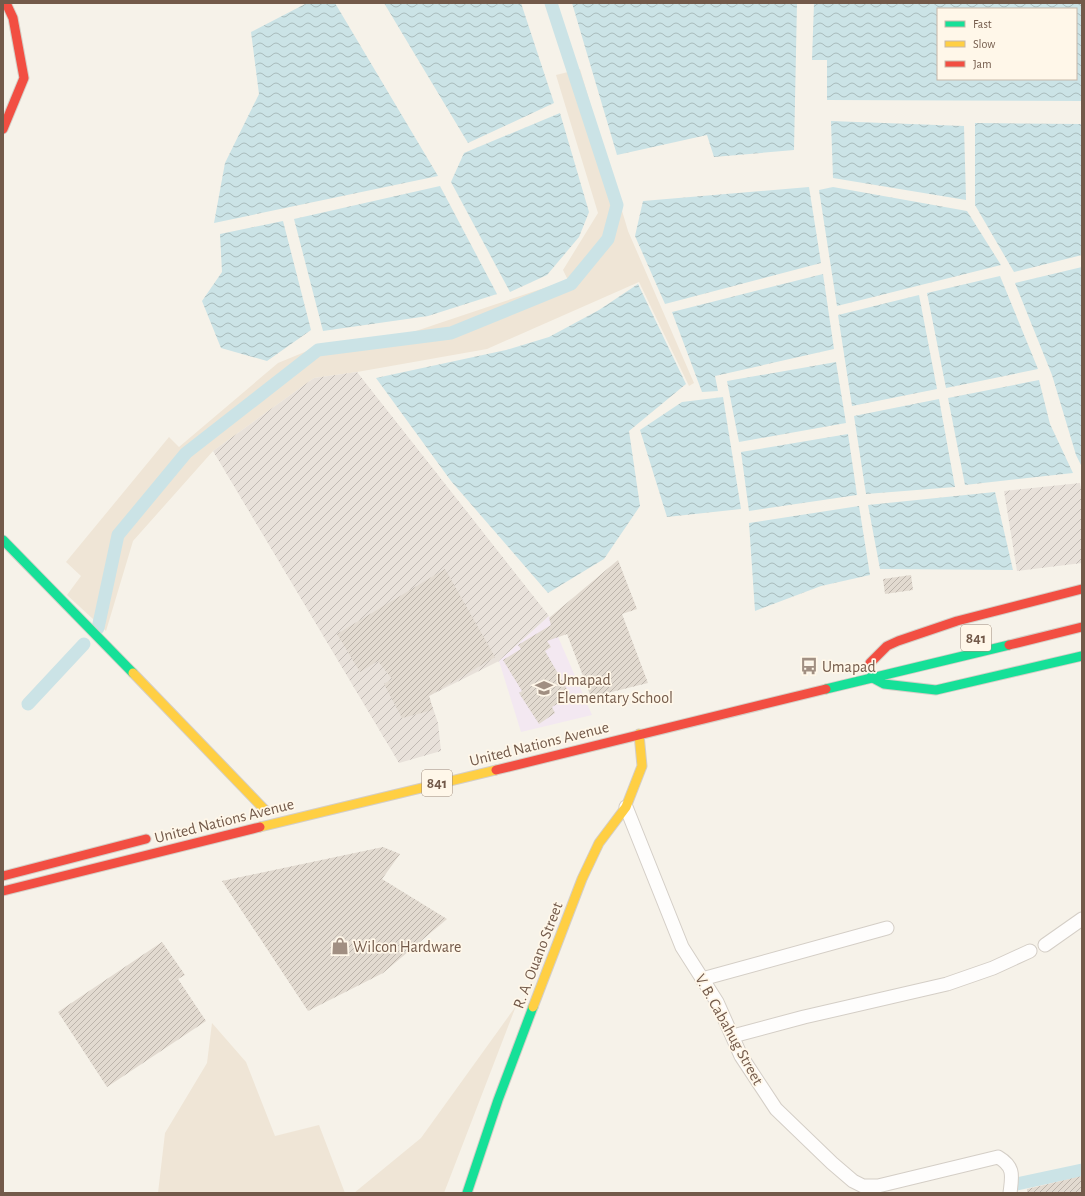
<svg xmlns="http://www.w3.org/2000/svg" width="1085" height="1196" font-family="'Alegreya Sans',sans-serif">
  <style>
    .residential { fill: #efe5d6 }
    .industrial { fill: url(#industrial-furrows) }
    .education { fill: #f3e8f1 }
    .water { fill: url(#water-waves); fill-rule: evenodd }
    .lines { fill: none; stroke-linecap: round; stroke-linejoin: round }
    .canal { stroke: #cbe3e6; stroke-width: 13 }
    .building { fill: url(#building-hatch) }
    .street-casing { stroke: #d4cec6; stroke-width: 15 }
    .fast-casing { stroke: #d4cec6; stroke-width: 11 }
    .slow-casing { stroke: #d4cec6; stroke-width: 11 }
    .jam-casing { stroke: #d4cec6; stroke-width: 11 }
    .street { stroke: #fefdfc; stroke-width: 13 }
    .fast { stroke: #16e098; stroke-width: 9 }
    .slow { stroke: #ffcf43; stroke-width: 9 }
    .jam { stroke: #f24e42; stroke-width: 9 }
    .labels { text-anchor: middle; stroke-width: 3.5; stroke-linejoin: round; paint-order: stroke }
    .shield { fill: #fff7e9; stroke: #9d897a; stroke-width: 1 }
    .shield-label { font-size: 15px; font-weight: bold; fill: #735a4a }
    .poi-label { font-size: 16px; fill: #735a4a; stroke: #fff7e9; text-anchor: start }
    .street-label { font-size: 16px; fill: #735a4a; stroke: #fff7e9 }
  </style>
  <defs>
    <pattern id="industrial-furrows" width="10" height="10" patternUnits="userSpaceOnUse"><rect width="10" height="10" fill="#e8e1da"/><path d="M-1 1l2-2M0 10L10 0M9 11l2-2" fill="none" stroke="#c0b9b3"/></pattern>
    <pattern id="water-waves" width="16" height="10" patternUnits="userSpaceOnUse"><rect width="16" height="10" fill="#cbe3e6"/><path d="M0 5q4-4 8 0t8 0" fill="none" stroke="#a9bbbc"/></pattern>
    <pattern id="building-hatch" width="6" height="6" patternUnits="userSpaceOnUse"><rect width="6" height="6" fill="#e2dad0"/><path d="M-1 1l2-2M0 6l6-6M5 7l2-2" fill="none" stroke="#bcb4ab"/></pattern>
  </defs>
  <rect width="100%" height="100%" fill="#f6f2e9"/>
  <g class="residential">
    <path d="M580,69L628,231L694,383L689,386L639,282L487,349L357,372L314,378L213,451L133,541L106,631L67,595L81,576L66,562L169,437L179,447L278,363L324,344L398,337L568,280L563,270L598,213L556,75Z"/>
    <path d="M516,1006L444,1193H354L421,1138Z"/>
    <path d="M212,1023L246,1062L275,1136L319,1125L345,1193H158L165,1133L207,1063Z"/>
  </g>
  <g class="industrial">
    <path d="M357,372L549,616L499,661L429,696L438,723L441,751L399,763L213,451L314,378Z"/>
    <path d="M1080,483L1082,493V563L1017,571L1004,491Z"/>
  </g>
  <path class="education" d="M549,616L592,715L521,732L499,661Z"/>
  <g class="water">
    <path d="M307,3H335L438,176L214,223L225,163L259,94L251,32Z"/>
    <path d="M384,3H521L554,103L468,143Z"/>
    <path d="M572,3H797L794,150L714,157L707,135L617,155Z"/>
    <path d="M814,3H1082V101L827,100V60H812ZM938,9H1076V79H938Z"/>
    <path d="M560,113L589,212L579,237L547,275L510,292L451,182L464,153Z"/>
    <path d="M831,121L964,126L966,200L833,178Z"/>
    <path d="M975,123L1082,124V255L1014,272L975,205Z"/>
    <path d="M440,186L497,294L428,316L323,331L294,219Z"/>
    <path d="M809,187L821,263L665,304L635,236L643,201Z"/>
    <path d="M833,187L967,211L1001,265L837,306L819,190Z"/>
    <path d="M283,221L311,330L267,361L221,348L202,301L222,272L220,234Z"/>
    <path d="M1082,267V467L1076,455L1052,375L1015,283Z"/>
    <path d="M823,274L834,349L715,376L718,391L702,392L672,312Z"/>
    <path d="M1000,276L1038,369L946,388L927,293Z"/>
    <path d="M638,284L686,384L629,431L640,506L604,559L548,593L451,481L376,378L506,350L549,337L599,310Z"/>
    <path d="M919,295L937,389L852,406L838,315Z"/>
    <path d="M836,362L846,423L739,442L727,381Z"/>
    <path d="M1039,380L1050,424L1073,473L965,485L948,398Z"/>
    <path d="M723,397L741,509L667,517L640,430L682,402Z"/>
    <path d="M939,399L955,487L866,494L854,416Z"/>
    <path d="M848,434L857,495L749,511L741,452Z"/>
    <path d="M995,492L1013,570L880,569L868,505Z"/>
    <path d="M859,506L870,575L821,586L755,611L749,523Z"/>
  </g>
  <g class="lines">
    <g class="canal">
      <path d="M98,628L118,535L186,453L318,350L451,333L571,284L608,239L617,205L551,3"/>
      <path d="M28,704L84,644"/>
      <path d="M1017,1184L1082,1170"/>
    </g>
  </g>
  <g class="building">
    <path d="M618,560L637,609L622,614L648,683L591,697L567,634L547,641L551,647L545,651L571,696L552,707L555,713L539,724L519,693L522,691L503,660L521,649L518,645L551,625L549,618Z"/>
    <path d="M445,569L495,657L429,696L433,710L402,718L384,684L392,679L378,661L360,672L337,634Z"/>
    <path d="M911,575L913,590L885,594L883,579Z"/>
    <path d="M383,847L400,854L382,879L447,919L383,973L308,1011L222,881Z"/>
    <path d="M162,942L185,975L178,979L206,1021L107,1087L58,1012Z"/>
    <path d="M1082,1176V1193H1027V1189Z"/>
  </g>
  <g class="lines">
    <g class="street-casing">
      <g id="street">
        <path d="M626,807L682,947L717,1002L741,1056L776,1109L832,1163L853,1181L863,1186H878L998,1157C1015,1167 1012,1176 1010,1193"/>
        <path d="M1045,945L1082,919"/>
        <path d="M702,979L887,928"/>
        <path d="M733,1036L804,1017L947,984L993,968L1030,951"/>
      </g>
    </g>
    <g class="fast-casing">
      <g id="fast">
        <path d="M3,540L133,673"/>
        <path d="M871,677L884,684L936,690L1082,656"/>
        <path d="M826,689L1009,645"/>
        <path d="M467,1193L498,1100L533,1007"/>
      </g>
    </g>
    <g class="slow-casing">
      <g id="slow">
        <path d="M133,673L265,810"/>
        <path d="M260,827L496,770"/>
        <path d="M533,1007L582,879L599,843L626,807L642,766L639,734"/>
      </g>
    </g>
    <g class="jam-casing">
      <g id="jam">
        <path d="M3,129L24,78L13,18L6,3"/>
        <path d="M1009,645L1082,627"/>
        <path d="M870,663L887,646L898,641L957,621L1082,589"/>
        <path d="M496,770L826,689"/>
        <path d="M3,876L146,839"/>
        <path d="M3,891L260,827"/>
      </g>
    </g>
    <use href="#street" class="street"/>
    <use href="#fast" class="fast"/>
    <use href="#slow" class="slow"/>
    <use href="#jam" class="jam"/>
  </g>
  <defs>
    <g id="bus-bare" transform="scale(1.38)"><path d="M-5-6H5V4H4V6H2V4H-2V6H-4V4H-5ZM-3.5-4V0h7V-4ZM-3.5 1.2v1.5H-2V1.2ZM2 1.2v1.5H3.5V1.2Z" fill="#a18f82" stroke="#fff7e9" stroke-width="2.5" paint-order="stroke"/></g>
    <g id="school-bare" transform="scale(1.38)"><path d="M0-5L7-2L0 1L-7-2ZM-4 1L0 2.5L4 1V4Q0 6-4 4Z" fill="#a18f82" stroke="#fff7e9" stroke-width="2.5" paint-order="stroke"/></g>
    <g id="shop-bare" transform="scale(1.38)"><path d="M-5-2.5h2.3a2.7 3.5 0 0 1 5.4 0H5L5.5 6h-11ZM-1.5-2.5h3a1.5 2.3 0 0 0-3 0Z" fill="#a18f82" stroke="#fff7e9" stroke-width="2.5" paint-order="stroke"/></g>
  </defs>
  <g fill-rule="evenodd">
    <use href="#bus-bare" x="809" y="666"/>
    <use href="#school-bare" x="544" y="688"/>
    <use href="#shop-bare" x="340" y="946"/>
  </g>
  <g class="labels">
    <g class="shield">
      <rect x="961" y="625" width="30" height="26" rx="3"/>
      <rect x="422" y="770" width="30" height="26" rx="3"/>
    </g>
    <g class="shield-label">
      <text x="976" y="643">841</text>
      <text x="437" y="788">841</text>
    </g>
    <g class="poi-label">
      <text x="822" y="672">Umapad</text>
      <text x="557" y="685">Umapad<tspan x="557" dy="18">Elementary School</tspan></text>
      <text x="353" y="952">Wilcon Hardware</text>
    </g>
    <g class="street-label">
      <text transform="translate(539 743) rotate(-14)" y="6">United Nations Avenue</text>
      <text transform="translate(224 820) rotate(-14)" y="6">United Nations Avenue</text>
      <text transform="translate(537 955) rotate(-69)" y="6">R. A. Ouano Street</text>
      <text transform="translate(730 1029) rotate(61)" y="6">V. B. Cabahug Street</text>
    </g>
  </g>
  <rect width="1085" height="1196" fill="none" stroke="#735a4a" stroke-width="8"/>
  <rect x="937" y="8" width="140" height="72" fill="#fff7e9" stroke="#c7b8a9"/>
  <rect x="945" y="21" width="20" height="6" fill="#16e098" stroke="#c7b8a9"/>
  <text x="973" y="28" font-size="12" fill="#735a4a">Fast</text>
  <rect x="945" y="41" width="20" height="6" fill="#ffcf43" stroke="#c7b8a9"/>
  <text x="973" y="48" font-size="12" fill="#735a4a">Slow</text>
  <rect x="945" y="61" width="20" height="6" fill="#f24e42" stroke="#c7b8a9"/>
  <text x="973" y="68" font-size="12" fill="#735a4a">Jam</text>
</svg>
